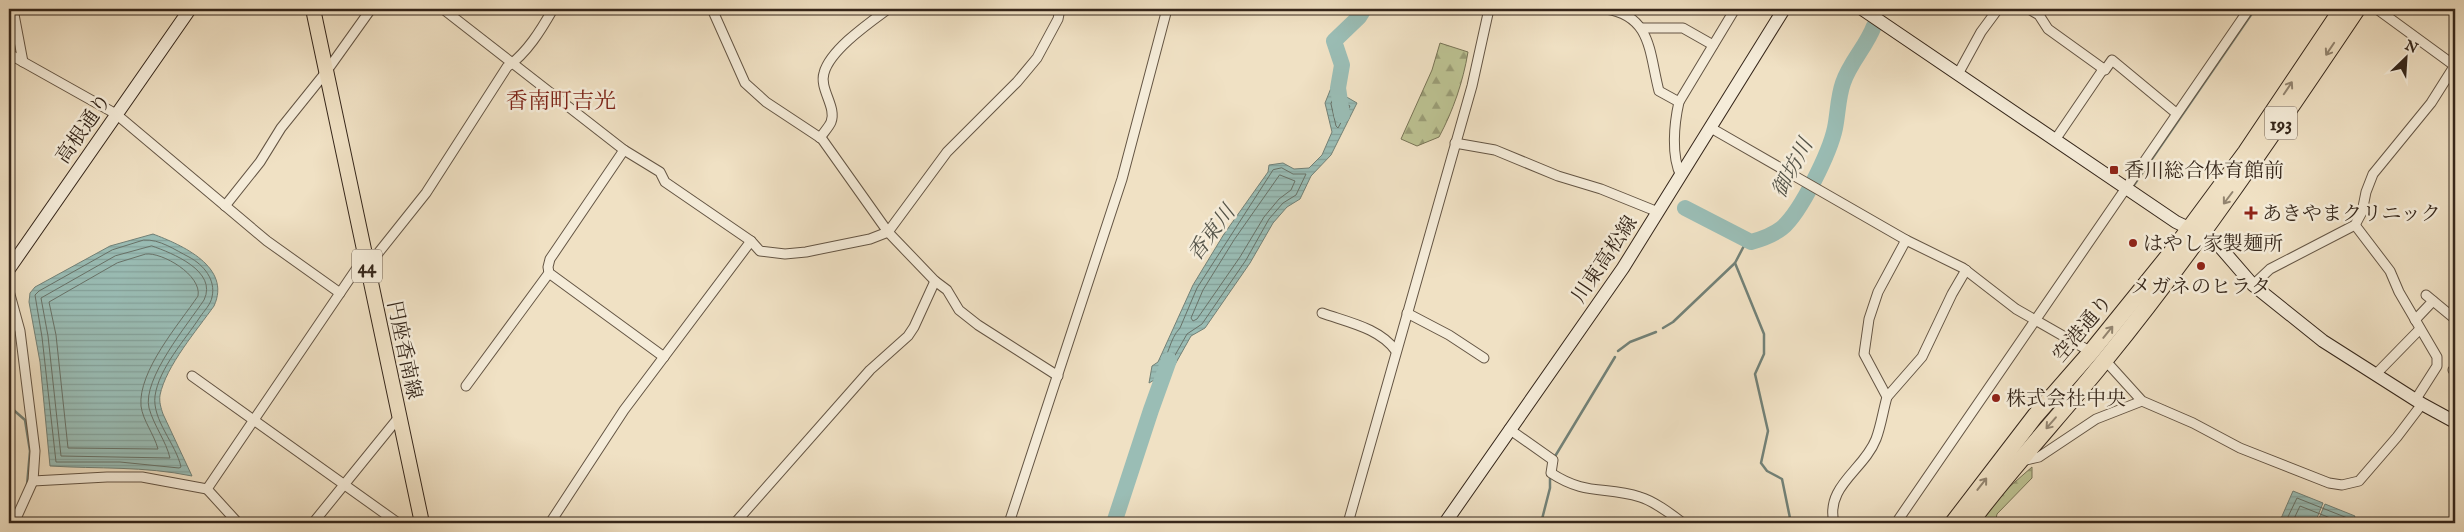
<svg xmlns="http://www.w3.org/2000/svg" width="2464" height="532" font-family="'IM FELL English','Noto Serif JP',serif">
  <style>
    .forest { fill: url(#forest-firs); stroke: #787456 }
    .water { fill: url(#water-rules); stroke: #728177 }
    .lines { fill: none; stroke-linecap: round; stroke-linejoin: round }
    .shore { stroke: #687268; stroke-width: 1 }
    .stream { stroke: #728177; stroke-width: 2.5 }
    .river { stroke: #9abdb5; stroke-width: 16 }
    .street-casing { stroke: #645544; stroke-width: 11 }
    .secondary-casing { stroke: #35261a; stroke-width: 14 }
    .primary-casing { stroke: #35261a; stroke-width: 16 }
    .highway-casing { stroke: #35261a; stroke-width: 18 }
    .street { stroke: #f5ecd9; stroke-width: 9 }
    .secondary { stroke: #f5ecd9; stroke-width: 12 }
    .primary { stroke: #f0e1c4; stroke-width: 14 }
    .highway { stroke: #f0e1c4; stroke-width: 16 }
    .oneway { stroke: #92846f }
    .poi-dot { fill: #8f2418; stroke: #f5ecd9; stroke-width: 2 }
    .labels { text-anchor: middle; stroke-width: 5; stroke-linejoin: round; paint-order: stroke }
    .shield { fill: #f5ecd9; stroke: #6f6153; stroke-width: 1 }
    .shield-label { font-size: 19px; font-weight: bold; fill: #35261a }
    .street-label { font-size: 20px; fill: #35261a; stroke: #f5ecd9 }
    .poi-label { font-size: 20px; fill: #35261a; stroke: #f5ecd9; text-anchor: start }
    .water-label { font-size: 21px; font-style: italic; fill: #535348; stroke: #f5ecd9 }
    .quarter-label { font-size: 22px; fill: #7a1f14; stroke: #f5ecd9 }
  </style>
  <defs>
    <pattern id="forest-firs" width="22" height="20" patternUnits="userSpaceOnUse" patternTransform="scale(1.25)"><rect width="22" height="20" fill="#bcc292"/><path d="M5 1l3.5 6h-7zM16 11l3.5 6h-7z" fill="#9a9d76"/></pattern>
    <pattern id="water-rules" width="6" height="5" patternUnits="userSpaceOnUse" patternTransform="scale(1.25)"><rect width="6" height="5" fill="#9abdb5"/><path d="M0 2.5h6" fill="none" stroke="#85a29b"/></pattern>
  </defs>
  <rect width="100%" height="100%" fill="#f0e1c4"/>
  <filter id="stains"><feTurbulence type="fractalNoise" baseFrequency=".004" numOctaves="4"/><feColorMatrix values="0 0 0 0 .2 0 0 0 0 .09 0 0 0 0 .02 0 0 0 .5 -.17"/></filter>
  <radialGradient id="worn" r=".72"><stop offset=".6" stop-color="#630" stop-opacity="0"/><stop offset="1" stop-color="#630" stop-opacity=".3"/></radialGradient>
  <g class="forest">
    <path d="M1440,43L1468,52C1463,82 1453,111 1439,137L1417,146L1401,139L1432,70Z"/>
    <path d="M2032,467V478L1997,514L1995,523H1976L1991,503Z"/>
  </g>
  <g class="water">
    <path d="M1331,88L1357,103L1331,155L1311,176L1300,199L1287,207L1273,223L1250,263L1205,328L1191,336L1168,377L1159,382L1156,379L1149,383L1152,366L1158,362L1193,285L1224,234L1268,172L1269,165L1283,163L1294,169L1309,168L1322,155L1332,132L1325,103Z"/>
    <path d="M153,234C182,245 232,267 214,306C197,330 166,366 160,395C159,402 161,408 163,414L192,476C144,466 98,469 50,466L40,362L29,302L30,293L35,287L110,246Z"/>
    <path d="M2293,491L2323,503L2315,523H2279Z"/>
    <path d="M2325,504L2355,516L2352,523H2317Z"/>
  </g>
  <g class="lines">
    <g class="shore">
      <path d="M1334,98L1350,106L1338,128L1336,126L1331,104Z"/>
      <path d="M1282,168L1293,174H1306L1296,195L1283,203L1269,219L1246,260L1202,324L1187,334L1165,373L1158,375V369C1169,358 1169,339 1180,328L1197,288L1273,170Z"/>
      <path d="M1280,175L1295,181L1291,190L1279,199L1264,217L1240,257L1197,319L1193,321L1191,318L1203,290L1234,240Z"/>
      <path d="M144,240C160,239 175,250 189,257C204,265 216,280 212,297C211,304 204,311 200,317C185,340 159,368 155,396C152,420 176,444 181,467L179,468L120,462H56L42,337L35,295L39,291L112,250Z"/>
      <path d="M152,246C172,253 218,271 204,300C188,324 142,379 149,408C154,426 166,441 170,458L61,456L48,336L41,298L115,256Z"/>
      <path d="M146,254C162,252 202,275 198,296C179,324 138,371 141,406C143,421 154,434 158,449L68,448L56,335L49,302L117,263Z"/>
      <path d="M2285,523L2297,498L2360,523"/>
      <path d="M2292,523L2300,506L2343,523"/>
    </g>
    <g class="stream">
      <path d="M2134,185L2255,9"/>
      <path d="M1747,240L1735,263L1764,334V354L1755,374L1768,431L1761,463L1767,471L1782,479L1791,523"/>
      <path d="M1663,328L1673,322L1735,263"/>
      <path d="M1618,351L1630,342L1656,332"/>
      <path d="M9,406L25,420L30,451L27,485"/>
      <path d="M1554,458L1615,357"/>
      <path d="M1541,523L1550,488V478"/>
    </g>
    <g class="river">
      <path d="M1342,115L1338,88L1342,65L1334,41L1359,17L1364,9"/>
      <path d="M1685,208L1751,242C1762,239 1773,235 1782,228C1801,212 1830,152 1835,128C1838,113 1838,97 1843,83C1850,62 1866,47 1874,26"/>
      <path d="M1114,523L1151,410L1169,360"/>
    </g>
    <g class="street-casing">
      <g id="street">
        <path d="M13,9L23,62"/>
        <path d="M443,9L624,150L660,172L665,182L751,241L760,251L785,254L806,252L870,239L888,232L947,152L1017,82L1037,58L1058,19L1060,9"/>
        <path d="M712,9L745,83L766,102L822,139L888,232L935,281L947,290L959,310L978,325L1058,376"/>
        <path d="M1606,9C1652,16 1649,53 1659,91L1679,102"/>
        <path d="M2029,9L2039,15L2048,29L2105,70L2112,60L2176,113"/>
        <path d="M2377,9L2455,66"/>
        <path d="M1642,28H1683L1713,45"/>
        <path d="M9,54L116,114L267,241L340,293"/>
        <path d="M1958,74L1981,32L1998,9"/>
        <path d="M1711,128L1906,240L1963,268L2016,309L2093,353"/>
        <path d="M820,138C823,133 829,127 831,122C837,107 819,89 824,73C830,50 869,23 888,9"/>
        <path d="M2055,140L2104,68"/>
        <path d="M1455,143L1495,150L1558,176L1601,189L1658,212"/>
        <path d="M624,150L550,259L548,267L549,273L664,357"/>
        <path d="M1681,176C1671,156 1674,124 1679,102L1735,9"/>
        <path d="M225,206L260,162L281,128L326,72L371,9"/>
        <path d="M2355,225L2390,271L2399,292L2437,357V366L2416,399"/>
        <path d="M2253,285L2270,269L2355,225L2362,212L2366,192L2373,174L2431,103L2455,65"/>
        <path d="M9,291L20,331L35,451L33,481L14,523"/>
        <path d="M2426,295L2455,319"/>
        <path d="M1322,313C1347,322 1380,328 1396,351"/>
        <path d="M1407,313L1449,335L1484,358"/>
        <path d="M2415,320L2433,301"/>
        <path d="M2104,359L2142,401L2193,423L2240,448L2329,483L2342,485L2359,481L2397,437L2422,404"/>
        <path d="M2453,370L2455,368"/>
        <path d="M2376,374L2420,329"/>
        <path d="M192,376L398,523"/>
        <path d="M466,386L549,273"/>
        <path d="M1887,397L1922,357L1952,294L1966,270"/>
        <path d="M1509,429L1553,460L1551,473C1586,496 1605,486 1640,497C1654,501 1671,514 1683,523"/>
        <path d="M2022,461L2039,457L2096,419L2142,401"/>
        <path d="M33,481L107,477H142L207,489L359,265L375,257L426,193L507,67C527,53 541,30 553,9"/>
        <path d="M207,489L238,523"/>
        <path d="M313,523L399,417"/>
        <path d="M550,523L624,410L751,241"/>
        <path d="M735,523L870,370L908,336L914,327L935,281"/>
        <path d="M1009,523L1122,179L1167,9"/>
        <path d="M1348,523L1472,86L1489,9"/>
        <path d="M1834,523C1825,486 1864,470 1876,439C1881,426 1883,411 1887,397L1864,354L1869,319L1878,292L1906,240"/>
        <path d="M1896,523L2249,9"/>
      </g>
    </g>
    <g class="secondary-casing">
      <g id="secondary">
        <path d="M1862,9L2176,222L2214,240L2253,285L2323,341L2422,404L2455,422"/>
        <path d="M9,269L190,9"/>
        <path d="M1445,523L1623,268L1784,9"/>
      </g>
    </g>
    <g class="primary-casing">
      <path id="primary" d="M313,9L422,523"/>
    </g>
    <g class="highway-casing">
      <g id="highway">
        <path d="M1953,523L2035,416L2091,352L2175,248L2246,152L2342,9"/>
        <path d="M1970,523C2012,466 2061,415 2105,360C2196,248 2277,128 2357,9"/>
      </g>
    </g>
    <use href="#street" class="street"/>
    <use href="#secondary" class="secondary"/>
    <use href="#primary" class="primary"/>
    <use href="#highway" class="highway"/>
  </g>
  <defs><path id="oneway-shaft" d="M-6 0H5M1.5-3L5.5 0L1.5 3" fill="none" stroke-width="1.6" stroke-linecap="round" stroke-linejoin="round" transform="scale(1.25)"/></defs>
  <g class="oneway">
    <use href="#oneway-shaft" transform="translate(2330 49) rotate(124)"/>
    <use href="#oneway-shaft" transform="translate(2288 88) rotate(-56)"/>
    <use href="#oneway-shaft" transform="translate(2228 198) rotate(127)"/>
    <use href="#oneway-shaft" transform="translate(2108 332) rotate(-51)"/>
    <use href="#oneway-shaft" transform="translate(2051 423) rotate(131)"/>
    <use href="#oneway-shaft" transform="translate(1982 484) rotate(-52)"/>
  </g>
  <g class="poi-dot">
    <rect x="2109" y="165" width="10" height="10" rx="2.5"/>
    <path d="M2248.5 205.5h5v5h5v5h-5v5h-5v-5h-5v-5h5z"/>
    <circle cx="2133" cy="243" r="5"/>
    <circle cx="2201" cy="266" r="5"/>
    <circle cx="1996" cy="398" r="5"/>
  </g>
  <g class="labels">
    <g class="shield">
      <rect x="2265" y="106.5" width="32" height="33" rx="4"/>
      <rect x="352" y="249.5" width="30" height="33" rx="4"/>
    </g>
    <g class="shield-label">
      <text x="2281" y="130">193</text>
      <text x="367" y="273">44</text>
    </g>
    <g class="street-label">
      <text transform="translate(83 128) rotate(-55)" y="7">高根通り</text>
      <text transform="translate(1604 259) rotate(-56)" y="7">川東高松線</text>
      <text transform="translate(2082 328) rotate(-50)" y="7">空港通り</text>
      <text transform="translate(405 350) rotate(78)" y="7">円座香南線</text>
    </g>
    <g class="poi-label">
      <text x="2124" y="177">香川総合体育館前</text>
      <text x="2262" y="220">あきやまクリニック</text>
      <text x="2143" y="250">はやし家製麺所</text>
      <text x="2201" y="293" text-anchor="middle">メガネのヒラタ</text>
      <text x="2006" y="405">株式会社中央</text>
    </g>
    <g class="water-label">
      <text transform="translate(1792 168) rotate(-62)" y="7">御坊川</text>
      <text transform="translate(1211 233) rotate(-53)" y="7">香東川</text>
    </g>
    <g class="quarter-label">
      <text x="561" y="108">香南町吉光</text>
    </g>
  </g>
  <rect width="2464" height="532" fill="none" stroke="#f0e1c4" stroke-width="30"/>
  <rect x="10" y="10" width="2444" height="512" fill="none" stroke="#35261a" stroke-width="2.5"/>
  <rect x="15" y="15" width="2434" height="502" fill="none" stroke="#35261a"/>
  <g transform="translate(2406 58) rotate(25)" stroke="#f5ecd9" stroke-width="4" paint-order="stroke">
  <path d="M0-4L9 19L0 12L-9 19Z" fill="#35261a"/>
  <text y="-8" font-size="14" font-weight="bold" text-anchor="middle" fill="#35261a">N</text>
  </g>
  <rect width="100%" height="100%" filter="url(#stains)"/>
  <rect width="100%" height="100%" fill="url(#worn)"/>
</svg>
